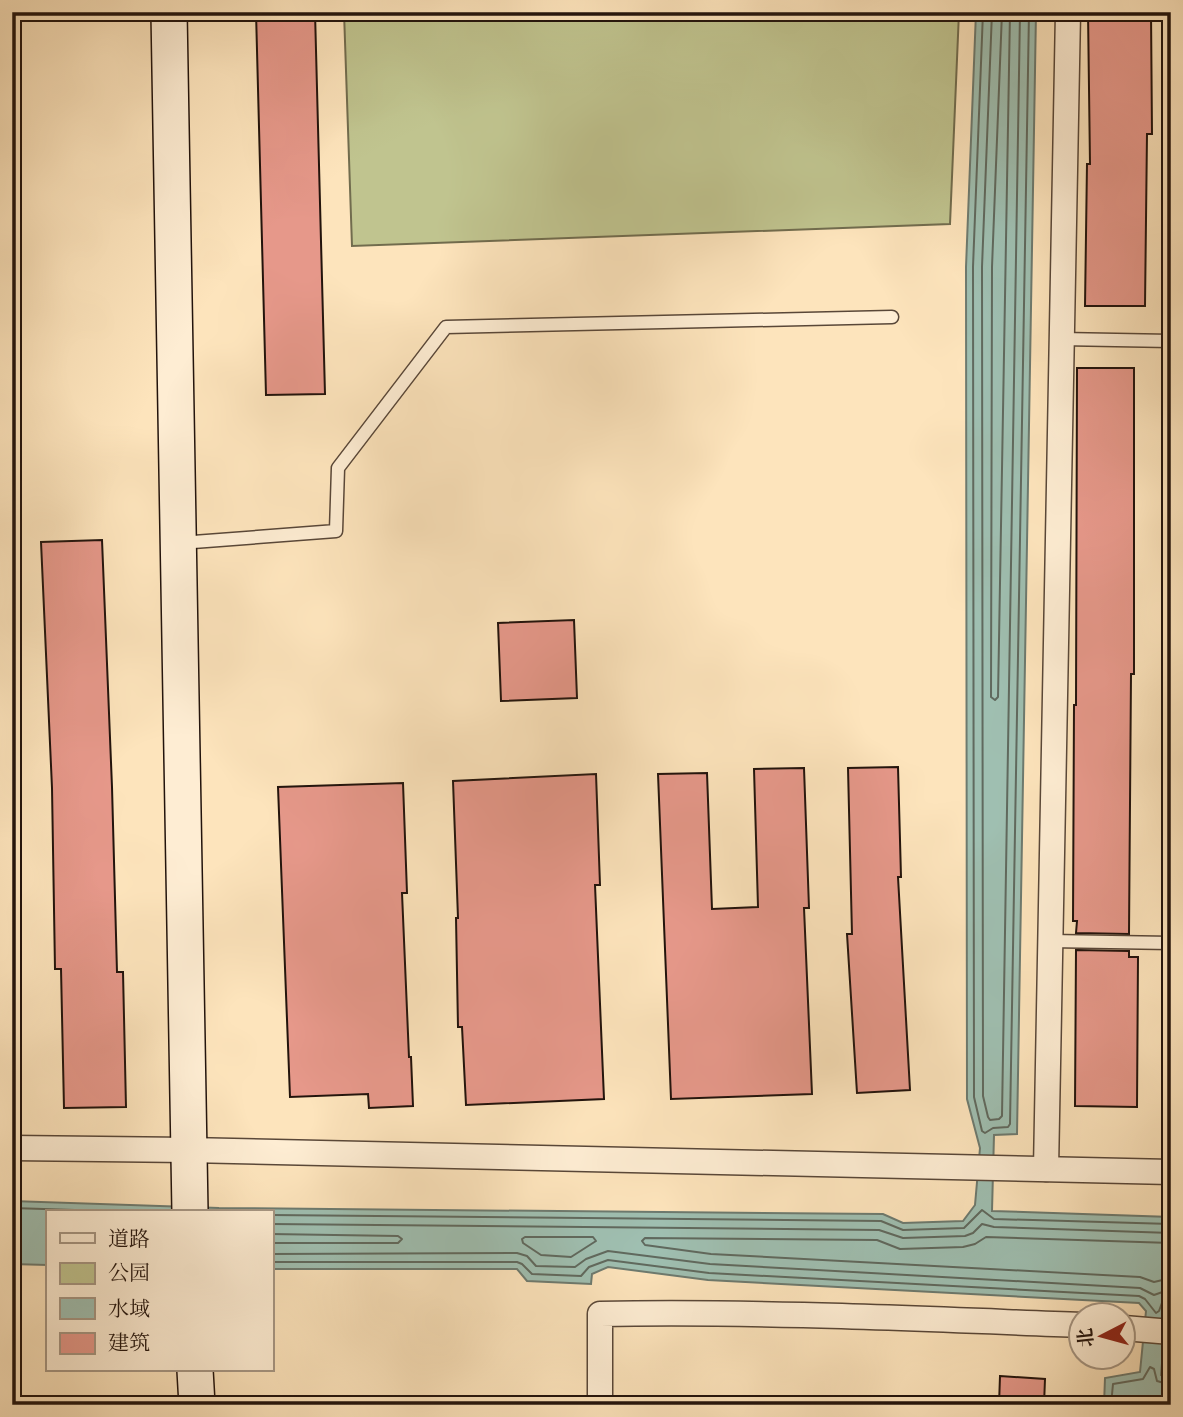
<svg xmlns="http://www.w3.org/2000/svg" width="1183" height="1417" font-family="'IM FELL Double Pica','Noto Serif SC',serif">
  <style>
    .green { fill: #c0c48f; stroke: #716c4e; stroke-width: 2 }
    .water { fill: #9fbfb1; stroke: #6d7a6f; stroke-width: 2 }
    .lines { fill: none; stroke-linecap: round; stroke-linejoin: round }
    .shore { stroke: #60695e; stroke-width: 2 }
    .building { fill: #e6988a; stroke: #22130c; stroke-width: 2 }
    .lane-casing { stroke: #594738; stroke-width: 15 }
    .street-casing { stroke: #594738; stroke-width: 27 }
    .secondary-casing { stroke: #22130c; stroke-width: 38 }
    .lane { stroke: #feedd3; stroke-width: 12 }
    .street { stroke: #feedd3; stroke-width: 24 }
    .secondary { stroke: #feedd3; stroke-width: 35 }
  </style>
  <rect width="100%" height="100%" fill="#fde4bc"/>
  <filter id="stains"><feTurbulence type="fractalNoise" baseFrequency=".00286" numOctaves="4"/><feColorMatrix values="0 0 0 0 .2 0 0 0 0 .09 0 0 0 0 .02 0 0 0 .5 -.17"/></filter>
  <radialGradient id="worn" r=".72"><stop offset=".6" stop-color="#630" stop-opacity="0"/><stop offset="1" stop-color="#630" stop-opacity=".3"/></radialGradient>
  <path class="green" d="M344,12H959L950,224L352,246Z"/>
  <path class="water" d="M976,12H1036L1017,1134L994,1135L992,1211L1171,1217V1304L1167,1305L1161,1375L1171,1379V1405H1104L1105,1378L1140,1372L1146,1311L1139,1303L708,1280L608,1267L592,1274L591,1284L527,1281L517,1269H271V1212H47V1265L12,1264V1201L219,1208L883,1214L903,1223L963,1221L975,1205L980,1148L967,1099L966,267Z"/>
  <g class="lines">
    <g class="shore">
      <path d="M983,12L973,267L974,1097L982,1131L985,1133L993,1128L1008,1127L1010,1124L1029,12"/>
      <path d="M992,12L982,267L983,1096L988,1117L990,1120L999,1119L1002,1116L1020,12"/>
      <path d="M1002,12L992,267L991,697L995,700L998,697L1010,12"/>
      <path d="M12,1208L138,1212"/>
      <path d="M271,1215L881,1221L903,1230L964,1228L982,1210L994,1219L1171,1224"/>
      <path d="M271,1224L879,1230L903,1238L965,1236L973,1233L982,1224L994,1227L1171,1233"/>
      <path d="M271,1234L398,1236L402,1239L398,1243H271"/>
      <path d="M525,1237H593L596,1241L571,1257L541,1255L523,1243L522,1239Z"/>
      <path d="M1171,1243L986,1237L975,1244L963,1247L900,1249L877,1240L645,1238L642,1241L645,1245L711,1254L1140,1277L1154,1282L1171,1278"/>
      <path d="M271,1254L517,1253L527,1256L536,1266L575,1267L586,1259L608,1251L710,1264L1140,1288L1154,1295L1171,1289"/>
      <path d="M271,1262H517L522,1264L532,1274L581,1276L589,1267L608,1260L709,1273L1139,1296L1145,1299L1156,1313L1159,1311L1163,1300L1171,1298"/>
      <path d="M1111,1405L1113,1384L1143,1379L1150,1367L1154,1369L1157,1381L1171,1385"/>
    </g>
  </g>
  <g class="building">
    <path d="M256,12H315L325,394L266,395Z"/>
    <path d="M1088,12H1151L1152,134H1147L1145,306H1085L1087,164H1090Z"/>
    <path d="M1077,368H1134V674H1131L1129,934L1076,933L1077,921H1073L1074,705H1076Z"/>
    <path d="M102,540L112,787L117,972H123L126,1107L64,1108L61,969H55L52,788L41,542Z"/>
    <path d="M574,620L577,698L501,701L498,623Z"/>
    <path d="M898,767L901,877H898L910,1090L857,1093L847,934H852L848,768Z"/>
    <path d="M804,768L809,908H804L812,1094L671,1099L658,774L707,773L712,909L758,907L754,769Z"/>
    <path d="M596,774L600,885H595L604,1099L466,1105L462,1027H458L456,918H458L453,781Z"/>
    <path d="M403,783L407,893H402L409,1057H411L413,1106L369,1108L368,1094L290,1097L278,787Z"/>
    <path d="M1076,950L1129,951V957H1138L1137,1107L1075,1106Z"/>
    <path d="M1000,1376L1045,1379L1044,1405H999Z"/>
  </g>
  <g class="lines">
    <g class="lane-casing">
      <g id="lane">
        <path d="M1061,339L1171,341"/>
        <path d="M180,543L336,531L338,468L446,327L892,317"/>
        <path d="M1050,941L1171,943"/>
      </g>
    </g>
    <g class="street-casing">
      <g id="street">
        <path d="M12,1148L188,1150L1171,1172"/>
        <path d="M1046,1169L1068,12"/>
        <path d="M1124,1328L1171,1332"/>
        <path d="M600,1405V1314C760,1311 921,1319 1082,1325"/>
      </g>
    </g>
    <g class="secondary-casing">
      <g id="secondary">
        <path d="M169,12L190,1212"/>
        <path d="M195,1370L197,1405"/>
      </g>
    </g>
    <use href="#lane" class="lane"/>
    <use href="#street" class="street"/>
    <use href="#secondary" class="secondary"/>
  </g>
  <rect width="1183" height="1417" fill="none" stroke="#fde4bc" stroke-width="42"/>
  <rect x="14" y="14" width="1155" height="1389" fill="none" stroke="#22130c" stroke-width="3.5"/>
  <rect x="21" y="21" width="1141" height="1375" fill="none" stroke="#22130c" stroke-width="2"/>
  <rect x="46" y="1210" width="228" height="161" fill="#feedd3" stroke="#a69683" stroke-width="2"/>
  <rect x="60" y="1233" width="35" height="10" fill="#feedd3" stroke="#a69683" stroke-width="2"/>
  <text x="108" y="1246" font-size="21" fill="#22130c">道路</text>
  <rect x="60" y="1263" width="35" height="21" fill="#c0c48f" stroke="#a69683" stroke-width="2"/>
  <text x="108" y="1280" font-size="21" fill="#22130c">公园</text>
  <rect x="60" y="1298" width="35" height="21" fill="#9fbfb1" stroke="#a69683" stroke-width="2"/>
  <text x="108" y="1316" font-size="21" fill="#22130c">水域</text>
  <rect x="60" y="1333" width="35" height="21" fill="#e6988a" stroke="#a69683" stroke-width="2"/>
  <text x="108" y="1350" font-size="21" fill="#22130c">建筑</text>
  <g transform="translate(1102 1336) rotate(264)"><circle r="33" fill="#feedd3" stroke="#a69683" stroke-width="2"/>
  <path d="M0-5L12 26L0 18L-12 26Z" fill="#8f2418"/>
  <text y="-10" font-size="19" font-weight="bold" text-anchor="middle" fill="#22130c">北</text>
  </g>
  <rect width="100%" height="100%" filter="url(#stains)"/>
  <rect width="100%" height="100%" fill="url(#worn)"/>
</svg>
